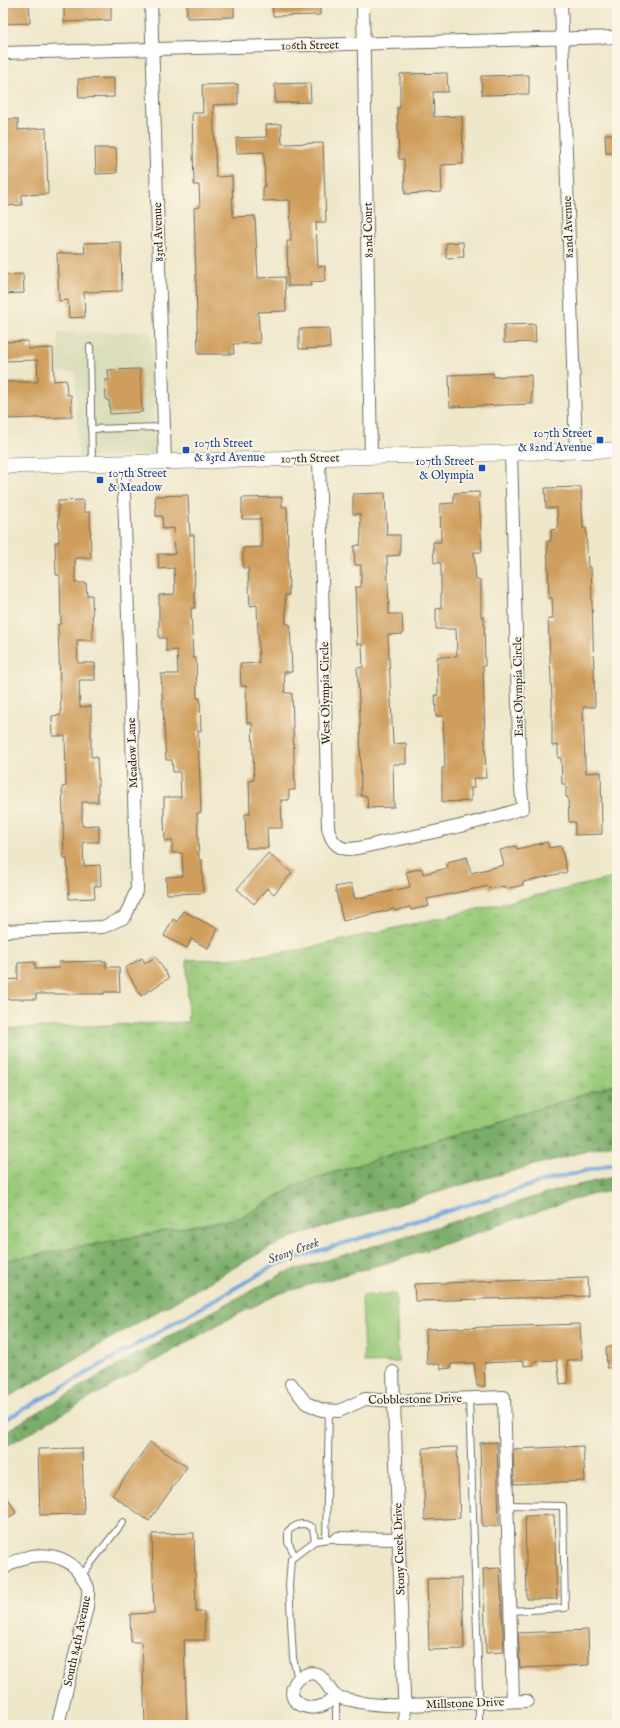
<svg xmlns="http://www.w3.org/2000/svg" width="620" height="1728" font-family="'IM FELL English',serif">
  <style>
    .built { fill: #dbdebc }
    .grass { fill: url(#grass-tufts); stroke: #627a52 }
    .forest { fill: url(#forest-firs); stroke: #526c4a }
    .pitch { fill: #99c979; stroke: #627a52 }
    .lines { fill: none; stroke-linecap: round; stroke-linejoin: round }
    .stream { stroke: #71a4dd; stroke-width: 4 }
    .building { fill: #cf9e5c }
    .service-casing { stroke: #6f6d63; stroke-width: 8 }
    .minor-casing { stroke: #6f6d63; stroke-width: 14 }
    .tertiary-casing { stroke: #6f6d63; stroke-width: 16 }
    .service { stroke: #fff; stroke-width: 6 }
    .minor { stroke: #fff; stroke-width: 12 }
    .tertiary { stroke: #fff; stroke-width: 15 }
    .transit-dot { fill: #1a4fb4; stroke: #fcf5e5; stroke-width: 1.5 }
    .labels { text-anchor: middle; stroke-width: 3.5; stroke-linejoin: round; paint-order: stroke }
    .street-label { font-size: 12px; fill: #2b2b2b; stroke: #fcf5e5 }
    .transit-label { font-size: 12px; fill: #164399; stroke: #fcf5e5; text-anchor: end }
    .water-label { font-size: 13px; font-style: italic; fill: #445569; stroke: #fcf5e5 }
  </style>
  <defs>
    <pattern id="grass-tufts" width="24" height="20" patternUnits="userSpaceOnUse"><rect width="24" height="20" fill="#99c979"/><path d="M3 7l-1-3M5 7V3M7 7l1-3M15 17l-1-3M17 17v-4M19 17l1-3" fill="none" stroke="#7da363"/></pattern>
    <pattern id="forest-firs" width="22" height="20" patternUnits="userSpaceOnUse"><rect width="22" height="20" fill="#7aad69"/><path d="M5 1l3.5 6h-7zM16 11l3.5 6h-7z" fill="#648d57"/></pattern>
  </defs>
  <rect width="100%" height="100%" fill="#fcf5e5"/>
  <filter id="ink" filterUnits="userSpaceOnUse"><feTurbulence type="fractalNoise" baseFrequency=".025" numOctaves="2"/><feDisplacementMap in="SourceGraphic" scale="8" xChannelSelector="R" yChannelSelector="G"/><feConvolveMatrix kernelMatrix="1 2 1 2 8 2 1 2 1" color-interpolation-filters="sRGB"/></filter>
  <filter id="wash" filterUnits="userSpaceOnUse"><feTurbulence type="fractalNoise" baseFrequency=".012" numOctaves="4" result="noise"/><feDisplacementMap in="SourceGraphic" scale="16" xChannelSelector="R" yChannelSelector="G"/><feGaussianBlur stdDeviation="0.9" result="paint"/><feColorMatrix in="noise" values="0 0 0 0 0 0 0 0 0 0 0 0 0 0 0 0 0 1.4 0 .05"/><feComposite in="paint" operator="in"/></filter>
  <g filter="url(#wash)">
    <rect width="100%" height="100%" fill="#eee7ca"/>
    <path class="built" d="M151,331L155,455L78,457L75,372H58V333Z"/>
    <path class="grass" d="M617,877V1084L300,1183L242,1217L3,1261V1029L188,1022L187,960L230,959L300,950Z"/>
    <g class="forest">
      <path d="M617,1084V1143L471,1182L293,1237L265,1250L3,1400V1261L242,1217L300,1183Z"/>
      <path d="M617,1176V1190L584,1196L400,1259L278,1294L219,1324L3,1448V1433L87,1383L204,1316L284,1273L561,1189Z"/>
    </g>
    <path class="pitch" d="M396,1294L398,1362L364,1363L362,1295Z"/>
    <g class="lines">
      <path class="stream" d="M3,1421L277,1264L548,1180L617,1163"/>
    </g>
    <g id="blocks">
      <g class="building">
        <path d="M29,3L30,23L3,24V4Z"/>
        <path d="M64,3H111V20L64,22Z"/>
        <path d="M187,3H234V17L187,18Z"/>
        <path d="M272,3H320V15L273,16Z"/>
        <path d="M447,73L448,92H433L434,117L462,116L463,164L441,165L442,192L405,194L404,159H399L398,127L397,108H400V74Z"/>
        <path d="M529,75V94L482,95L481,76Z"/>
        <path d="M114,78V97L79,98L78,79Z"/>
        <path d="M310,83L311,102L275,103V84Z"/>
        <path d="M238,84V104L213,105L216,177L232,176L233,217L255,216L258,278L285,277L286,311L258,312L260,343L233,344L234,354H198L194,208L200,207L199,185H194L192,113H203L202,85Z"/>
        <path d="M3,119H18V130L46,128L48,194L21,195L22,205L3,206Z"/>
        <path d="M281,124L282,144L323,143L326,222H316L318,266H325V281L311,282V286H288L287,241H291L290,200L263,201V186H265L264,152L237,153L236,138L267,137L266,125Z"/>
        <path d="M605,134H617V153H606Z"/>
        <path d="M95,148H116L117,173L96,174Z"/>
        <path d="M121,242L122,291L84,292L85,317L69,318L68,300L59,301L57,253H85L84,243Z"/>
        <path d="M463,242L464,257L446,258V243Z"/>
        <path d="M23,274L24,293L3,294V275Z"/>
        <path d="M535,324L536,342L504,343V325Z"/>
        <path d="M329,328L330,348L299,349V329Z"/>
        <path d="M28,341V349L53,348L54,381L66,380L67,395H71L72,417L3,419V382H38L37,360L3,361V342Z"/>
        <path d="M140,369L142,412L110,414L109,400H106L105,380H109L108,370Z"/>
        <path d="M493,373V377L531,375L532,404L450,407L449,375Z"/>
        <path d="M581,487L583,529L586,528L588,567H591L595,707H583L585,764L586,773L601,772L602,834L575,835V822H569L568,797H566V784H562L561,758H558V745L552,746V698L548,619H553L552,598H549L547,541H551V530L558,529L557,508H546L545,488Z"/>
        <path d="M479,492L482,552H474L476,580H481V617H484L485,666H483L486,778H473L474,788H471V801L442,802V768H445L443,716H436L435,695H438L437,657L457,656L456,629H436V609L441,608V563H434L433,542H441L440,504L454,503V493Z"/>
        <path d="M385,493L387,535H400V555L387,556L389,614H402L403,634L388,635L393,744L406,743V764H393L394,807L368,808L367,796H361L360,715L357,668L363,667L362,644H357L355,587H361V565H355L354,546L360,545L361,535L360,514H353V494Z"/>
        <path d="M188,495L190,535H194L195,608H191L193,658H196L197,698H200L201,731H198L201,813H197L199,860H202L203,893L167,894L166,877L183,876L182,853H172V840L165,841L164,820V797H181L180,772H173L172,760H166L161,674H178L177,650L166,651V638H159V595L174,594L175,592L174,568L159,569L158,554H175L174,528L163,529L162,516H156L155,496Z"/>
        <path d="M282,497V507H287L289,595H285L286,624H290L292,672H284L285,693H292L295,790H289V800H281L282,828H267L268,848H246L245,814H250L249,781L254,780L252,723H247L246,686H241L240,664L259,663L257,605L250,606L248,568H243V548L262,547L261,519H242V498Z"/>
        <path d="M84,500V512H90L91,558H75V583H86L87,595H92L93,640H77L78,663H95V680H79L80,707L91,706V757H97L98,777V802H82V826L99,825V842H83L84,866L100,865L101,886H94L95,898L69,899L67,859H64L63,819L62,787L66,786L65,736H53L52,716L61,715L58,624H61L60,575H56L55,542H59L58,501Z"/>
        <path d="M547,842L549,848L561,846L567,872L523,882V885L505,889V886L489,889L488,886L427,899L429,906L411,910L410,907L395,911L394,909L343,921L335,887L351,884L355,899L410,887L406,872L422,868L423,874L448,868L447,862L467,857L471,873L504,865L500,850L516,846L517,849Z"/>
        <path d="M268,853L292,873L274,894L267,888L254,904L237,889Z"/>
        <path d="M183,911L218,929L208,948L191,939L187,948L164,936L173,919L177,922Z"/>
        <path d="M156,957L169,978L141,996L125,968L142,958L145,963Z"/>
        <path d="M106,961V967H119L120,992H104V994H36V999H5L4,980L18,979V963L35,962V969L59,968V962Z"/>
        <path d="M587,1278L588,1296L415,1301L414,1284Z"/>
        <path d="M580,1324L582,1360H567L568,1383L560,1384L557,1360L534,1361V1365L524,1366V1361L484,1363L485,1386H477L474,1363L451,1364V1368L441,1369L440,1364H427L426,1329Z"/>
        <path d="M606,1347H617V1367L607,1368Z"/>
        <path d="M150,1442L187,1467L149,1521L112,1495Z"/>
        <path d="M497,1442L499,1526H482L480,1443Z"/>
        <path d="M583,1446L585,1481L514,1484L513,1449Z"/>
        <path d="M457,1447L460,1518L425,1520L423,1448Z"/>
        <path d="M82,1448L84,1514L40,1515L38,1449Z"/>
        <path d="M3,1490L16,1513L3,1521Z"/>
        <path d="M554,1515L557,1599H527L525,1516Z"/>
        <path d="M194,1533L196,1612H204L205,1640H184L187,1722L145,1723L142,1642H131L130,1614L154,1613L152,1534Z"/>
        <path d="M500,1568L504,1652L486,1653L483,1569Z"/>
        <path d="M462,1578L464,1649L429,1650L427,1579Z"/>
        <path d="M588,1630L589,1665L520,1668L518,1633Z"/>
      </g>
    </g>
  </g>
  <g filter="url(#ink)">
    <use href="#blocks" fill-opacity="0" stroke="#6f6d63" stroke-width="1"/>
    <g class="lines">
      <g class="service-casing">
        <g id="service">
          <path d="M90,347L92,463"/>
          <path d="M91,429L163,427"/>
          <path d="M469,1398L479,1690V1725"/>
          <path d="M507,1505L563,1506L565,1608L510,1611"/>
          <path d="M326,1539L329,1411"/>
          <path d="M295,1556L288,1542V1531C297,1524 303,1521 313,1528L315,1541"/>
          <path d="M81,1576L123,1522"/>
          <path d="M298,1679L293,1658L289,1585L291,1559L315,1541L338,1538"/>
          <path d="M336,1697V1725"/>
        </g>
      </g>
      <g class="minor-casing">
        <g id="minor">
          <path d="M151,3L165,462"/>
          <path d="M363,3L371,456"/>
          <path d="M561,3L576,451"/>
          <path d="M3,53L617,37"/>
          <path d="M319,458L328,827C330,838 335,848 348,849C361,849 377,843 390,841C435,832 480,823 523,808L520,777L511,453"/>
          <path d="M3,931L103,927L125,917L137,889L123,463"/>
          <path d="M393,1372L405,1725"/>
          <path d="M291,1384L306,1403L322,1410L339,1411L365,1399L394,1401L504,1397L513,1701"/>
          <path d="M338,1538L399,1539"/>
          <path d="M3,1569C26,1550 66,1549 82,1577C84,1580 87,1584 88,1588C89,1593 87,1601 87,1607L59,1720V1725"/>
          <path d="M336,1696C332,1700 327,1704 321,1706C311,1710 293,1706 292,1693C292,1687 296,1680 301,1677C323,1664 325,1688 336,1696C341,1699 353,1700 359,1702C383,1707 409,1705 432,1704C464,1703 495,1702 527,1701"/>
        </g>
      </g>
      <g class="tertiary-casing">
        <path id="tertiary" d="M3,466L617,450"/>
      </g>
      <use href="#service" class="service"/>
      <use href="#minor" class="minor"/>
      <use href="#tertiary" class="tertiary"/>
    </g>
  </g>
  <g class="transit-dot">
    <rect x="596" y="436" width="8" height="8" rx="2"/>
    <rect x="182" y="446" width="8" height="8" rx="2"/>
    <rect x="478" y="464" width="8" height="8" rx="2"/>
    <rect x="96" y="476" width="8" height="8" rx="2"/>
  </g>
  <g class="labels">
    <g class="street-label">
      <text transform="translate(310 45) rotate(-1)" y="4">106th Street</text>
      <text transform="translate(568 227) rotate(-92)" y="4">82nd Avenue</text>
      <text transform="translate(368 230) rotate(-91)" y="4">82nd Court</text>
      <text transform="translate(158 232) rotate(-92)" y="4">83rd Avenue</text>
      <text transform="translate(310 458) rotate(-1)" y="4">107th Street</text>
      <text transform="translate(518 687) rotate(-91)" y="4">East Olympia Circle</text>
      <text transform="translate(325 693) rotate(-91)" y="4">West Olympia Circle</text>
      <text transform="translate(132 753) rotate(-92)" y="4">Meadow Lane</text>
      <text transform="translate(415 1399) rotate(-1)" y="4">Cobblestone Drive</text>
      <text transform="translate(399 1549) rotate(-92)" y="4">Stony Creek Drive</text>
      <text transform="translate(77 1641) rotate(-78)" y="4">South 84th Avenue</text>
      <text transform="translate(465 1703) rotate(-2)" y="4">Millstone Drive</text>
    </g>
    <g class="transit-label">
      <text x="592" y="437">107th Street<tspan x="592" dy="14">&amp; 82nd Avenue</tspan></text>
      <text x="194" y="447" text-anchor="start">107th Street<tspan x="194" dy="14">&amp; 83rd Avenue</tspan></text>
      <text x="474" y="465">107th Street<tspan x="474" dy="14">&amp; Olympia</tspan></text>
      <text x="108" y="477" text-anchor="start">107th Street<tspan x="108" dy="14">&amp; Meadow</tspan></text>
    </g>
    <g class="water-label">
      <text transform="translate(293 1250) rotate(-20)" y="5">Stony Creek</text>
    </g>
  </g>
  <rect width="620" height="1728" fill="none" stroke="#fcf5e5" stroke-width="16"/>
</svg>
